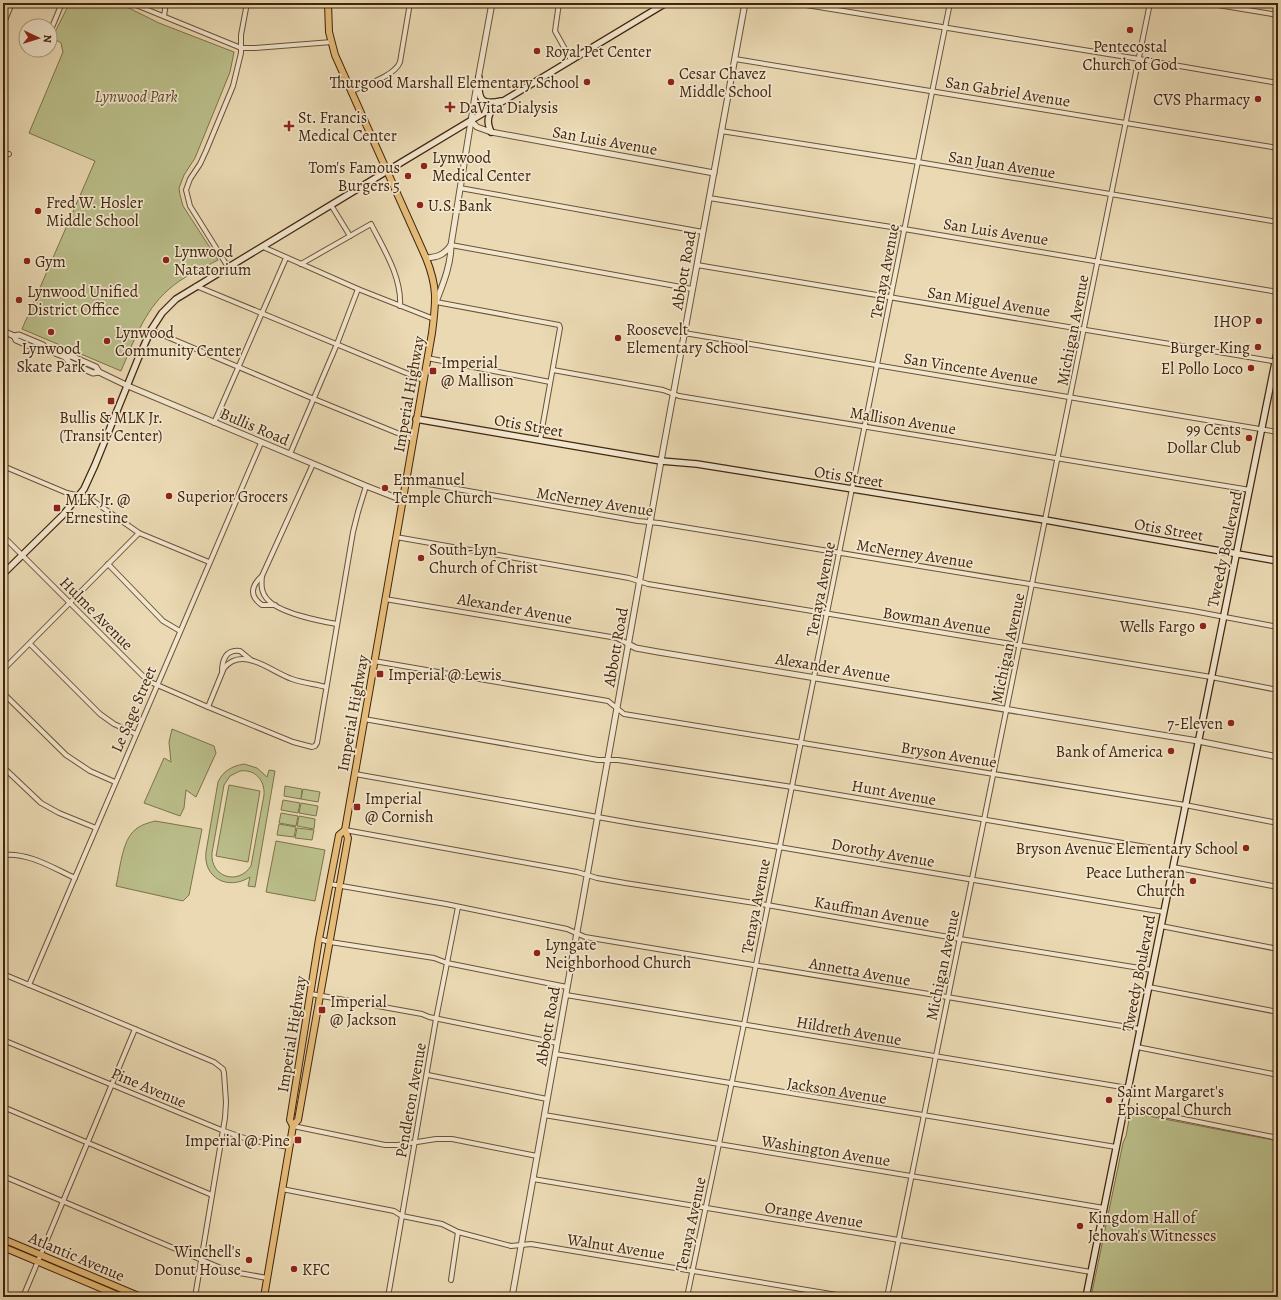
<svg xmlns="http://www.w3.org/2000/svg" width="1281" height="1300" font-family="Alegreya,serif">
  <style>
    .green { fill: #babe8a; stroke: #7e724b; fill-rule: evenodd }
    .lines { fill: none; stroke-linecap: round; stroke-linejoin: round }
    .minor-casing { stroke: #6c5236; stroke-width: 6 }
    .tertiary-casing { stroke: #6c5236; stroke-width: 7 }
    .secondary-casing { stroke: #42250c; stroke-width: 8 }
    .primary-casing { stroke: #42250c; stroke-width: 8 }
    .minor { stroke: #f1e6ce; stroke-width: 4 }
    .tertiary { stroke: #f1e6ce; stroke-width: 5 }
    .secondary { stroke: #f1e6ce; stroke-width: 5.5 }
    .primary { stroke: #e5bc7a; stroke-width: 6 }
    .poi-dot { fill: #8f2418; stroke: #f1e6ce; stroke-width: 1.5 }
    .labels { text-anchor: middle; stroke-width: 3.5; stroke-linejoin: round; paint-order: stroke }
    .poi-label { font-size: 16px; fill: #42250c; stroke: #f1e6ce; text-anchor: start }
    .street-label { font-size: 16px; fill: #42250c; stroke: #f1e6ce }
    .park-label { font-size: 16px; font-style: italic; fill: #604b2c; stroke: #f1e6ce }
  </style>
  <rect width="100%" height="100%" fill="#ead9b3"/>
  <filter id="stains"><feTurbulence type="fractalNoise" baseFrequency=".005" numOctaves="4"/><feColorMatrix values="0 0 0 0 .2 0 0 0 0 .09 0 0 0 0 .02 0 0 0 .5 -.17"/></filter>
  <radialGradient id="worn" r=".72"><stop offset=".6" stop-color="#630" stop-opacity="0"/><stop offset="1" stop-color="#630" stop-opacity=".3"/></radialGradient>
  <g class="green">
    <path d="M73,3H106L125,6L159,23L234,52L230,72L226,82L195,158L184,175L179,188L180,195L183,206L218,260C201,269 182,277 168,290C144,311 133,343 121,371L22,329L95,161L29,133L63,52L61,43L53,38V36L68,6Z"/>
    <path d="M172,729L214,746L216,753L196,797L186,790L184,808L180,816L144,803L164,758L171,762L169,742Z"/>
    <path d="M244,764L257,768L267,777L269,770L275,771L255,887L248,886L250,877C228,891 203,878 206,852L218,782C223,771 232,766 244,764ZM240,771C255,769 265,780 264,795L251,866C238,886 210,877 212,853L224,785L230,776Z"/>
    <path d="M229,785L260,791L248,862L216,856Z"/>
    <path d="M285,786L302,789L301,799L284,796Z"/>
    <path d="M303,789L320,792L318,802L301,799Z"/>
    <path d="M283,800L300,803L298,813L281,810Z"/>
    <path d="M301,803L318,806L316,816L299,813Z"/>
    <path d="M281,813L298,816L296,826L279,823Z"/>
    <path d="M299,816L315,819L314,829L297,826Z"/>
    <path d="M155,821L202,829L189,895L183,901L116,886C120,870 122,840 135,830C140,825 148,823 155,821Z"/>
    <path d="M279,824L296,827L294,837L277,835Z"/>
    <path d="M297,828L314,830L312,840L295,838Z"/>
    <path d="M276,841L325,850L315,901L266,892Z"/>
    <path d="M1133,1113L1278,1141V1297H1091L1123,1143L1126,1136L1130,1114Z"/>
  </g>
  <g class="lines">
    <g class="minor-casing">
      <g id="minor">
        <path d="M131,3L241,48H255L332,42"/>
        <path d="M559,3L555,31L571,60"/>
        <path d="M794,3L1139,59L1278,83"/>
        <path d="M1206,3L1278,15"/>
        <path d="M164,16L166,3"/>
        <path d="M3,25L12,3"/>
        <path d="M50,32L62,3"/>
        <path d="M735,59L1278,148"/>
        <path d="M352,91C365,85 395,76 400,62L410,3"/>
        <path d="M721,131L918,162L1278,222"/>
        <path d="M3,155L9,154"/>
        <path d="M460,188L703,232"/>
        <path d="M709,198L904,229L1278,292"/>
        <path d="M331,205L350,236"/>
        <path d="M451,245L692,289"/>
        <path d="M263,247L358,289L434,319"/>
        <path d="M301,264L371,224C383,248 402,277 400,306"/>
        <path d="M697,265L1278,362"/>
        <path d="M228,267L190,206L186,190L190,179L200,164L206,151L233,86L241,53V35L247,3"/>
        <path d="M196,286L423,380"/>
        <path d="M436,302L559,325L560,328L540,440"/>
        <path d="M151,330L314,399L412,439"/>
        <path d="M684,333L1278,432"/>
        <path d="M427,358L550,382"/>
        <path d="M553,370L663,390L679,396L1250,490"/>
        <path d="M214,423L286,258"/>
        <path d="M290,454L337,344L358,289"/>
        <path d="M313,464L262,576C261,585 261,593 268,600C280,613 319,621 337,624"/>
        <path d="M3,466L67,493L89,498L139,533L209,562"/>
        <path d="M406,480L638,521L659,523L1193,611L1278,627"/>
        <path d="M3,536L148,681L208,707L293,742L312,747L315,746L317,743L353,532L358,512L366,486"/>
        <path d="M396,537L629,578L648,584L1211,677L1278,690"/>
        <path d="M108,564L163,621L180,631"/>
        <path d="M262,576C251,586 249,596 262,605H275"/>
        <path d="M385,599L617,638L628,644"/>
        <path d="M30,644L100,714L114,724L136,734"/>
        <path d="M374,661L608,701L624,714L1185,805L1278,823"/>
        <path d="M3,670L139,533"/>
        <path d="M222,672C222,660 226,649 240,651L251,660"/>
        <path d="M3,693L66,755L90,771L115,782"/>
        <path d="M208,707L224,668C243,645 271,672 292,679C303,683 315,684 326,687"/>
        <path d="M364,719L598,760H618L792,787L1176,852"/>
        <path d="M3,767L41,803L59,813L96,828"/>
        <path d="M355,774L637,824L779,847L1164,912"/>
        <path d="M345,830L577,872L597,878L625,883L767,905L960,939L1152,970"/>
        <path d="M3,855C28,852 53,868 75,878"/>
        <path d="M1173,867L1278,887"/>
        <path d="M330,884L446,904L567,929L585,937L1140,1029"/>
        <path d="M1161,926L1278,949"/>
        <path d="M319,939L330,942L434,958L447,963L567,987"/>
        <path d="M3,974L214,1062L223,1069L224,1073L226,1102L225,1118L195,1297"/>
        <path d="M29,985L261,443"/>
        <path d="M1149,987L1278,1012"/>
        <path d="M311,994L422,1014L429,1017L557,1043"/>
        <path d="M566,995L1128,1088"/>
        <path d="M3,1040L224,1131L250,1140L289,1147"/>
        <path d="M1137,1047L1278,1075"/>
        <path d="M555,1054L1116,1147"/>
        <path d="M428,1075L547,1099"/>
        <path d="M3,1107L212,1195"/>
        <path d="M1124,1107L1278,1138"/>
        <path d="M544,1115L1104,1208"/>
        <path d="M293,1126L385,1145H398L436,1139H452L537,1156"/>
        <path d="M3,1176L228,1271L267,1278"/>
        <path d="M533,1179L1091,1272"/>
        <path d="M282,1189L394,1211L402,1216L442,1224L458,1232L511,1246L531,1244L849,1297"/>
        <path d="M451,1280L458,1232"/>
        <path d="M23,1297L135,1029"/>
        <path d="M388,1297L436,1019L458,907"/>
        <path d="M687,1297L744,1024L950,3"/>
        <path d="M887,1297L1150,3"/>
      </g>
    </g>
    <g class="tertiary-casing">
      <g id="tertiary">
        <path d="M471,121L477,127L491,132L714,173"/>
        <path d="M426,258C438,257 444,255 451,245"/>
        <path d="M436,302C443,284 451,265 451,245L475,96L492,3"/>
        <path d="M3,331L14,336L19,335L43,345L45,349"/>
        <path d="M14,336L16,340L41,351L45,349L65,357L69,362L93,373L99,372"/>
        <path d="M65,357L71,356L96,367L99,372L128,386L366,486L402,500"/>
        <path d="M628,644L636,648L658,652L1198,741L1278,757"/>
        <path d="M3,878V903"/>
        <path d="M512,1297L661,461L745,3"/>
      </g>
    </g>
    <g class="secondary-casing">
      <g id="secondary">
        <path d="M479,78C478,97 479,106 501,101"/>
        <path d="M491,132C487,123 487,117 493,108"/>
        <path d="M416,419L661,461L697,464L1045,520L1278,561"/>
        <path d="M3,574L63,515L84,489L95,465L138,359L151,330L162,313L176,299L387,171L666,3"/>
        <path d="M1086,1297L1278,348"/>
      </g>
    </g>
    <g class="primary-casing">
      <g id="primary">
        <path d="M293,1126L290,1120L319,939L339,835L345,830"/>
        <path d="M3,1239L141,1297"/>
        <path d="M3,1247L122,1297"/>
        <path d="M264,1297L293,1126L298,1120L348,838L345,830L432,333C436,302 438,288 426,258L335,55L329,32L328,3"/>
      </g>
    </g>
    <use href="#minor" class="minor"/>
    <use href="#tertiary" class="tertiary"/>
    <use href="#secondary" class="secondary"/>
    <use href="#primary" class="primary"/>
  </g>
  <g class="poi-dot">
    <circle cx="1130" cy="30" r="4"/>
    <circle cx="537" cy="51" r="4"/>
    <circle cx="587" cy="82" r="4"/>
    <circle cx="671" cy="82" r="4"/>
    <circle cx="1258" cy="99" r="4"/>
    <path d="M448 101h4v4h4v4h-4v4h-4v-4h-4v-4h4z"/>
    <path d="M287 120h4v4h4v4h-4v4h-4v-4h-4v-4h4z"/>
    <circle cx="424" cy="166" r="4"/>
    <circle cx="408" cy="176" r="4"/>
    <circle cx="420" cy="205" r="4"/>
    <circle cx="38" cy="211" r="4"/>
    <circle cx="166" cy="260" r="4"/>
    <circle cx="27" cy="261" r="4"/>
    <circle cx="19" cy="300" r="4"/>
    <circle cx="1259" cy="321" r="4"/>
    <circle cx="51" cy="332" r="4"/>
    <circle cx="618" cy="338" r="4"/>
    <circle cx="107" cy="341" r="4"/>
    <circle cx="1258" cy="347" r="4"/>
    <circle cx="1251" cy="368" r="4"/>
    <rect x="429" y="367" width="8" height="8" rx="2"/>
    <rect x="107" y="397" width="8" height="8" rx="2"/>
    <circle cx="1249" cy="438" r="4"/>
    <circle cx="385" cy="488" r="4"/>
    <circle cx="169" cy="496" r="4"/>
    <rect x="53" y="504" width="8" height="8" rx="2"/>
    <circle cx="421" cy="558" r="4"/>
    <circle cx="1203" cy="626" r="4"/>
    <rect x="376" y="670" width="8" height="8" rx="2"/>
    <circle cx="1231" cy="723" r="4"/>
    <circle cx="1171" cy="751" r="4"/>
    <rect x="353" y="803" width="8" height="8" rx="2"/>
    <circle cx="1246" cy="848" r="4"/>
    <circle cx="1193" cy="881" r="4"/>
    <circle cx="537" cy="953" r="4"/>
    <rect x="318" y="1006" width="8" height="8" rx="2"/>
    <circle cx="1109" cy="1100" r="4"/>
    <rect x="294" y="1136" width="8" height="8" rx="2"/>
    <circle cx="1080" cy="1226" r="4"/>
    <circle cx="249" cy="1260" r="4"/>
    <circle cx="294" cy="1269" r="4"/>
  </g>
  <g class="labels">
    <g class="poi-label">
      <text x="1130" y="52" text-anchor="middle">Pentecostal<tspan x="1130" dy="18">Church of God</tspan></text>
      <text x="545" y="57">Royal Pet Center</text>
      <text x="679" y="79">Cesar Chavez<tspan x="679" dy="18">Middle School</tspan></text>
      <text x="579" y="88" text-anchor="end">Thurgood Marshall Elementary School</text>
      <text x="1250" y="105" text-anchor="end">CVS Pharmacy</text>
      <text x="459" y="113">DaVita Dialysis</text>
      <text x="298" y="123">St. Francis<tspan x="298" dy="18">Medical Center</tspan></text>
      <text x="432" y="163">Lynwood<tspan x="432" dy="18">Medical Center</tspan></text>
      <text x="400" y="173" text-anchor="end">Tom's Famous<tspan x="400" dy="18">Burgers 5</tspan></text>
      <text x="46" y="208">Fred W. Hosler<tspan x="46" dy="18">Middle School</tspan></text>
      <text x="428" y="211">U.S. Bank</text>
      <text x="174" y="257">Lynwood<tspan x="174" dy="18">Natatorium</tspan></text>
      <text x="35" y="267">Gym</text>
      <text x="27" y="297">Lynwood Unified<tspan x="27" dy="18">District Office</tspan></text>
      <text x="1251" y="327" text-anchor="end">IHOP</text>
      <text x="626" y="335">Roosevelt<tspan x="626" dy="18">Elementary School</tspan></text>
      <text x="115" y="338">Lynwood<tspan x="115" dy="18">Community Center</tspan></text>
      <text x="1250" y="353" text-anchor="end">Burger King</text>
      <text x="51" y="354" text-anchor="middle">Lynwood<tspan x="51" dy="18">Skate Park</tspan></text>
      <text x="441" y="368">Imperial<tspan x="441" dy="18">@ Mallison</tspan></text>
      <text x="1243" y="374" text-anchor="end">El Pollo Loco</text>
      <text x="111" y="423" text-anchor="middle">Bullis &amp; MLK Jr.<tspan x="111" dy="18">(Transit Center)</tspan></text>
      <text x="1241" y="435" text-anchor="end">99 Cents<tspan x="1241" dy="18">Dollar Club</tspan></text>
      <text x="393" y="485">Emmanuel<tspan x="393" dy="18">Temple Church</tspan></text>
      <text x="177" y="502">Superior Grocers</text>
      <text x="65" y="505">MLK Jr. @<tspan x="65" dy="18">Ernestine</tspan></text>
      <text x="429" y="555">South-Lyn<tspan x="429" dy="18">Church of Christ</tspan></text>
      <text x="1195" y="632" text-anchor="end">Wells Fargo</text>
      <text x="388" y="680">Imperial @ Lewis</text>
      <text x="1223" y="729" text-anchor="end">7-Eleven</text>
      <text x="1163" y="757" text-anchor="end">Bank of America</text>
      <text x="365" y="804">Imperial<tspan x="365" dy="18">@ Cornish</tspan></text>
      <text x="1238" y="854" text-anchor="end">Bryson Avenue Elementary School</text>
      <text x="1185" y="878" text-anchor="end">Peace Lutheran<tspan x="1185" dy="18">Church</tspan></text>
      <text x="545" y="950">Lyngate<tspan x="545" dy="18">Neighborhood Church</tspan></text>
      <text x="330" y="1007">Imperial<tspan x="330" dy="18">@ Jackson</tspan></text>
      <text x="1117" y="1097">Saint Margaret's<tspan x="1117" dy="18">Episcopal Church</tspan></text>
      <text x="290" y="1146" text-anchor="end">Imperial @ Pine</text>
      <text x="1088" y="1223">Kingdom Hall of<tspan x="1088" dy="18">Jehovah's Witnesses</tspan></text>
      <text x="241" y="1257" text-anchor="end">Winchell's<tspan x="241" dy="18">Donut House</tspan></text>
      <text x="302" y="1275">KFC</text>
    </g>
    <g class="street-label">
      <text transform="translate(1008 91) rotate(9)" y="6">San Gabriel Avenue</text>
      <text transform="translate(605 140) rotate(10)" y="6">San Luis Avenue</text>
      <text transform="translate(1002 164) rotate(9)" y="6">San Juan Avenue</text>
      <text transform="translate(996 231) rotate(9)" y="6">San Luis Avenue</text>
      <text transform="translate(683 270) rotate(-80)" y="6">Abbott Road</text>
      <text transform="translate(884 271) rotate(-79)" y="6">Tenaya Avenue</text>
      <text transform="translate(989 301) rotate(9)" y="6">San Miguel Avenue</text>
      <text transform="translate(1072 330) rotate(-79)" y="6">Michigan Avenue</text>
      <text transform="translate(971 368) rotate(9)" y="6">San Vincente Avenue</text>
      <text transform="translate(408 394) rotate(-80)" y="6">Imperial Highway</text>
      <text transform="translate(903 420) rotate(9)" y="6">Mallison Avenue</text>
      <text transform="translate(529 425) rotate(10)" y="6">Otis Street</text>
      <text transform="translate(255 426) rotate(23)" y="6">Bullis Road</text>
      <text transform="translate(849 476) rotate(9)" y="6">Otis Street</text>
      <text transform="translate(595 501) rotate(9)" y="6">McNerney Avenue</text>
      <text transform="translate(1169 529) rotate(10)" y="6">Otis Street</text>
      <text transform="translate(1224 549) rotate(-78)" y="6">Tweedy Boulevard</text>
      <text transform="translate(915 553) rotate(9)" y="6">McNerney Avenue</text>
      <text transform="translate(820 589) rotate(-79)" y="6">Tenaya Avenue</text>
      <text transform="translate(515 608) rotate(10)" y="6">Alexander Avenue</text>
      <text transform="translate(97 613) rotate(45)" y="6">Hulme Avenue</text>
      <text transform="translate(937 620) rotate(9)" y="6">Bowman Avenue</text>
      <text transform="translate(615 647) rotate(-80)" y="6">Abbott Road</text>
      <text transform="translate(1007 648) rotate(-78)" y="6">Michigan Avenue</text>
      <text transform="translate(833 667) rotate(9)" y="6">Alexander Avenue</text>
      <text transform="translate(133 709) rotate(-67)" y="6">Le Sage Street</text>
      <text transform="translate(352 713) rotate(-80)" y="6">Imperial Highway</text>
      <text transform="translate(949 754) rotate(9)" y="6">Bryson Avenue</text>
      <text transform="translate(894 792) rotate(10)" y="6">Hunt Avenue</text>
      <text transform="translate(883 852) rotate(10)" y="6">Dorothy Avenue</text>
      <text transform="translate(755 906) rotate(-79)" y="6">Tenaya Avenue</text>
      <text transform="translate(872 911) rotate(10)" y="6">Kauffman Avenue</text>
      <text transform="translate(942 965) rotate(-78)" y="6">Michigan Avenue</text>
      <text transform="translate(860 971) rotate(10)" y="6">Annetta Avenue</text>
      <text transform="translate(1138 973) rotate(-79)" y="6">Tweedy Boulevard</text>
      <text transform="translate(547 1026) rotate(-80)" y="6">Abbott Road</text>
      <text transform="translate(849 1030) rotate(10)" y="6">Hildreth Avenue</text>
      <text transform="translate(291 1034) rotate(-81)" y="6">Imperial Highway</text>
      <text transform="translate(149 1087) rotate(23)" y="6">Pine Avenue</text>
      <text transform="translate(837 1090) rotate(9)" y="6">Jackson Avenue</text>
      <text transform="translate(410 1100) rotate(-80)" y="6">Pendleton Avenue</text>
      <text transform="translate(826 1150) rotate(9)" y="6">Washington Avenue</text>
      <text transform="translate(814 1214) rotate(9)" y="6">Orange Avenue</text>
      <text transform="translate(690 1224) rotate(-78)" y="6">Tenaya Avenue</text>
      <text transform="translate(616 1246) rotate(9)" y="6">Walnut Avenue</text>
      <text transform="translate(77 1256) rotate(23)" y="6">Atlantic Avenue</text>
    </g>
    <g class="park-label">
      <text x="136" y="102">Lynwood Park</text>
    </g>
  </g>
  <rect width="1281" height="1300" fill="none" stroke="#ead9b3" stroke-width="16"/>
  <rect x="4" y="4" width="1273" height="1292" fill="none" stroke="#42250c" stroke-width="2"/>
  <rect x="8" y="8" width="1265" height="1284" fill="none" stroke="#42250c"/>
  <g transform="translate(38 38) rotate(94)"><circle r="19" fill="#f1e6ce" stroke="#ab9980"/>
  <path d="M0-3L7 15L0 10L-7 15Z" fill="#8f2418"/>
  <text y="-6" font-size="11" font-weight="bold" text-anchor="middle" fill="#42250c">N</text>
  </g>
  <rect width="100%" height="100%" filter="url(#stains)"/>
  <rect width="100%" height="100%" fill="url(#worn)"/>
</svg>
